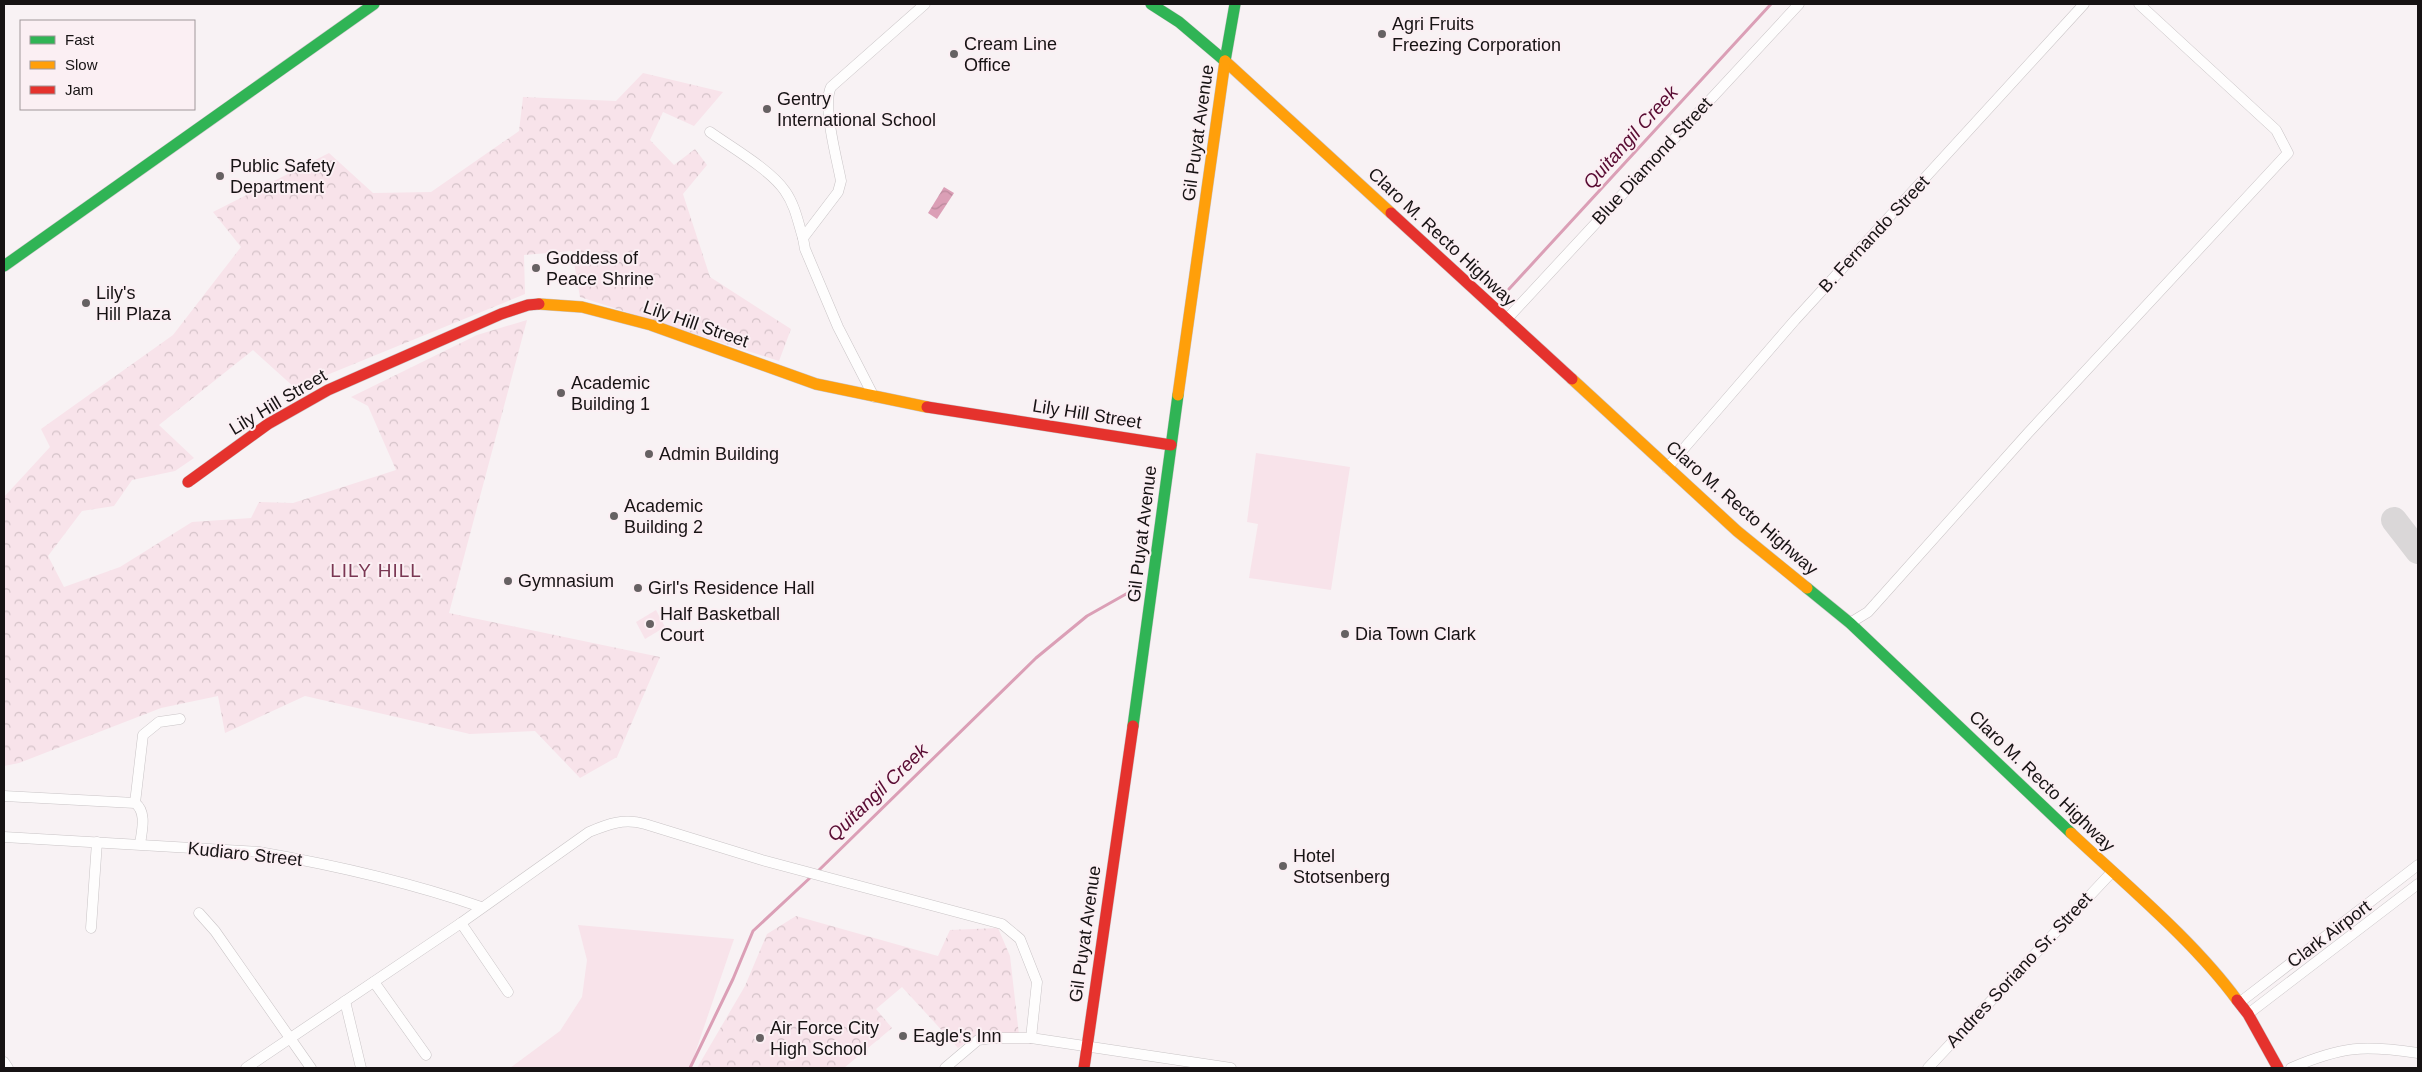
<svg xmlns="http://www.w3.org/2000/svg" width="2422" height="1072" font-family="Helvetica,sans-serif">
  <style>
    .green { fill: #f8e3ea }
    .forest { fill: url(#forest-crowns) }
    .water { fill: url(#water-waves) }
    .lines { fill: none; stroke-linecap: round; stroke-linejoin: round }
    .stream { stroke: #db9fb6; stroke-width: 3 }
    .taxiway { stroke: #dad7d8; stroke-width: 26 }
    .street-casing { stroke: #c9c4c6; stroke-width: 11 }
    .fast-casing { stroke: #c9c4c6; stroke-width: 12 }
    .slow-casing { stroke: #c9c4c6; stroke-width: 12 }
    .jam-casing { stroke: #c9c4c6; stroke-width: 12 }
    .street { stroke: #fefdfd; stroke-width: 10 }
    .fast { stroke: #30b455; stroke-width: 11 }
    .slow { stroke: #ff9f0a; stroke-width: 11 }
    .jam { stroke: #e5322d; stroke-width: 11 }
    .poi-dot { fill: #666162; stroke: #fbeff3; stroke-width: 2 }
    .labels { text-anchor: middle; stroke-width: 4; stroke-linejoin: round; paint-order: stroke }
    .poi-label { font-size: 18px; fill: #171314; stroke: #fbeff3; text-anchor: start }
    .street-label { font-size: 18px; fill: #171314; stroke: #fbeff3 }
    .water-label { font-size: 19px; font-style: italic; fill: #580b32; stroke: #fbeff3 }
    .neighbourhood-label { font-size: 19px; letter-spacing: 1px; fill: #7a3753; stroke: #fbeff3 }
  </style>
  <defs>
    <pattern id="forest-crowns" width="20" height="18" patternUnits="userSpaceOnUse" patternTransform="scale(1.25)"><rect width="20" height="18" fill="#f8e3ea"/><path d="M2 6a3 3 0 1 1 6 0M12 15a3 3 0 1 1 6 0" fill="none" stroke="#d4c2c8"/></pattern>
    <pattern id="water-waves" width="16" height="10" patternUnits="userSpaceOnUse" patternTransform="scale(1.25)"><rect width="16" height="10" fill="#db9fb6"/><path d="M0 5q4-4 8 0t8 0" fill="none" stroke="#bb889c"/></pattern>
  </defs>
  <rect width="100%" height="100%" fill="#f8f2f4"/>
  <g class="green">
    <path d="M1256,453L1350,467L1331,590L1249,578L1258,524L1247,522Z"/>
    <path d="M656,610L665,627L645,639L636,622Z"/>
    <path d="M578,925L734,939L690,1068H510L560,1031L582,997L587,960Z"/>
  </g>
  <g class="forest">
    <path d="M643,73L723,92L694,126L663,112L650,140L674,165L695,149L707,165L683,194L710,277L791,329L779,361L580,297L572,251L524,255L525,294L295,388L253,350L159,425L194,458L175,471L132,480L114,506L82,511L48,556L64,587L120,567L192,522L251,518L259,502L293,503L396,470L368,406L351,397L477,335L527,320L449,613L660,657L617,757L580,778L535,731L470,734L305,696L225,733L218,696L161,708L19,763L4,766V497L50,447L41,429L173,335L241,247L213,212L329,153L373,193L431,192L519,131L523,97L616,101Z"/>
    <path d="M796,916L938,956L950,930L998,928L1010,956L1019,1035L985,1030L958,1048L902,987L876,1009L892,1028L844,1068H697L745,986L767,934Z"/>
  </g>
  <path class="water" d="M944,187L954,193L937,219L928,213Z"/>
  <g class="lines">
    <g class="stream">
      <path d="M1509,289L1771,4"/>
      <path d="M817,872L1036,658L1087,616L1142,585"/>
      <path d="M690,1068L733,979L753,931L812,876"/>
    </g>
    <path class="taxiway" d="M2394,520L2418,551"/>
    <g class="street-casing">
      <g id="street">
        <path d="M710,132C731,147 771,170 785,191C795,205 798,222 803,238"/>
        <path d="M1506,320L1799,4"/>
        <path d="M874,397L838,327L805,249L803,238L838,192L841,181C837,159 822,105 831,87L925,4"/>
        <path d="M1667,468L1795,320L2084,4"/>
        <path d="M1850,623L1868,612L2028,433L2288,153L2276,130L2139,4"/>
        <path d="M4,796L135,803C147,812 142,830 140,844"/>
        <path d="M135,803L143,735L159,722L180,719"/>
        <path d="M4,837L259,852C334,865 409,882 481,907"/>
        <path d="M199,913L215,931L311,1068"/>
        <path d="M461,923L508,992"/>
        <path d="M91,928L97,842"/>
        <path d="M374,982L426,1055"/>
        <path d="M345,1001L361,1068"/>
        <path d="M2239,1003L2418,865"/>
        <path d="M2248,1014L2418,884"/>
        <path d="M4,1062L8,1068"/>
        <path d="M246,1068L461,923L589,832C608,824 624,818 645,824L762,860L1002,924L1020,939L1037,982L1031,1038"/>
        <path d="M945,1068L978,1040L992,1038H1031L1231,1068"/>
        <path d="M1928,1068L2111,873"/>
        <path d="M2291,1068C2343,1046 2363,1045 2418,1053"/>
      </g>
    </g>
    <g class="fast-casing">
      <g id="fast">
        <path d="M1151,4L1179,22L1225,61"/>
        <path d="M1225,61L1235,4"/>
        <path d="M4,266L374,4"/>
        <path d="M1807,588L1850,623L2071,833"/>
        <path d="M1133,726L1178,395"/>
      </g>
    </g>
    <g class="slow-casing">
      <g id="slow">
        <path d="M1225,61L1391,213"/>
        <path d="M539,304L582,307L651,325L816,384L927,407"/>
        <path d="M1572,379L1737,531L1807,588"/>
        <path d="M1178,395L1225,61"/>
        <path d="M2071,833C2125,884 2193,940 2237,1000"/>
      </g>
    </g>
    <g class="jam-casing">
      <g id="jam">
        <path d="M1391,213L1572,379"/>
        <path d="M927,407L1171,445"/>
        <path d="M188,482L268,424L328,390L501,314L528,305L539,304"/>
        <path d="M2237,1000L2248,1014L2278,1068"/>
        <path d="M1084,1068L1133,726"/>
      </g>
    </g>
    <use href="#street" class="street"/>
    <use href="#fast" class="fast"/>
    <use href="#slow" class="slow"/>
    <use href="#jam" class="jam"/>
  </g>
  <g class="poi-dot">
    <circle cx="1382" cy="34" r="5"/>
    <circle cx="954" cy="54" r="5"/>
    <circle cx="767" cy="109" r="5"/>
    <circle cx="220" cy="176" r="5"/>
    <circle cx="536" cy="268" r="5"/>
    <circle cx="86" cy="303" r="5"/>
    <circle cx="561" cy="393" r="5"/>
    <circle cx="649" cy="454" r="5"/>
    <circle cx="614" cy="516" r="5"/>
    <circle cx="508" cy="581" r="5"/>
    <circle cx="638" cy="588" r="5"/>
    <circle cx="650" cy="624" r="5"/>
    <circle cx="1345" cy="634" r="5"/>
    <circle cx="1283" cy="866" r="5"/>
    <circle cx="903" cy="1036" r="5"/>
    <circle cx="760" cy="1038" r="5"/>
  </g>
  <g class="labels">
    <g class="poi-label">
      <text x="1392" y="30">Agri Fruits<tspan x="1392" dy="21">Freezing Corporation</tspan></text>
      <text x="964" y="50">Cream Line<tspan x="964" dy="21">Office</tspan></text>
      <text x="777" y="105">Gentry<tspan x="777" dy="21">International School</tspan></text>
      <text x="230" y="172">Public Safety<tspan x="230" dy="21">Department</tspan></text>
      <text x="546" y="264">Goddess of<tspan x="546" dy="21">Peace Shrine</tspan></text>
      <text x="96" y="299">Lily's<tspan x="96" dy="21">Hill Plaza</tspan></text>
      <text x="571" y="389">Academic<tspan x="571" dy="21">Building 1</tspan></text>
      <text x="659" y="460">Admin Building</text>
      <text x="624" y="512">Academic<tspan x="624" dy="21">Building 2</tspan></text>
      <text x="518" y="587">Gymnasium</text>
      <text x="648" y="594">Girl's Residence Hall</text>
      <text x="660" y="620">Half Basketball<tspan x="660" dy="21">Court</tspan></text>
      <text x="1355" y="640">Dia Town Clark</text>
      <text x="1293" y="862">Hotel<tspan x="1293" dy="21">Stotsenberg</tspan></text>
      <text x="770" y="1034">Air Force City<tspan x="770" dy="21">High School</tspan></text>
      <text x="913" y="1042">Eagle's Inn</text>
    </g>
    <g class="street-label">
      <text transform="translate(1198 133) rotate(-82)" y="6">Gil Puyat Avenue</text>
      <text transform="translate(1652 161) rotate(-47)" y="6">Blue Diamond Street</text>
      <text transform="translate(1874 234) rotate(-47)" y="6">B. Fernando Street</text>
      <text transform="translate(1442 237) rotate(43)" y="6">Claro M. Recto Highway</text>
      <text transform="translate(696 324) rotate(19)" y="6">Lily Hill Street</text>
      <text transform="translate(278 402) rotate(-31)" y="6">Lily Hill Street</text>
      <text transform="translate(1087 414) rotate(9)" y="6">Lily Hill Street</text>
      <text transform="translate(1742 508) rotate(41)" y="6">Claro M. Recto Highway</text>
      <text transform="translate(1142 534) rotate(-83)" y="6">Gil Puyat Avenue</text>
      <text transform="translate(2042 781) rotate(44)" y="6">Claro M. Recto Highway</text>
      <text transform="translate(245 854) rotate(6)" y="6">Kudiaro Street</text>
      <text transform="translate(1085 934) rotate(-82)" y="6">Gil Puyat Avenue</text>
      <text transform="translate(2329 934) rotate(-37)" y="6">Clark Airport</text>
      <text transform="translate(2019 970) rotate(-47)" y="6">Andres Soriano Sr. Street</text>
    </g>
    <g class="water-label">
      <text transform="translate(1630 137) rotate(-48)" y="7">Quitangil Creek</text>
      <text transform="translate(877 792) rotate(-44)" y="7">Quitangil Creek</text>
    </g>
    <g class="neighbourhood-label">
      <text x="376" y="577">LILY HILL</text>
    </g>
  </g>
  <rect width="2422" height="1072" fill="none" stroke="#171314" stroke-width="10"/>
  <rect x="20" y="20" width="175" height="90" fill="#fbeff3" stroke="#a0979a"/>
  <rect x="30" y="36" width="25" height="8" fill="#30b455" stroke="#a0979a"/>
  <text x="65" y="45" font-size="15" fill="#171314">Fast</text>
  <rect x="30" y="61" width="25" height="8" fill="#ff9f0a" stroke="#a0979a"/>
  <text x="65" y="70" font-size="15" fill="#171314">Slow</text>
  <rect x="30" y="86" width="25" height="8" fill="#e5322d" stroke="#a0979a"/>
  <text x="65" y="95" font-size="15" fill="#171314">Jam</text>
</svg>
